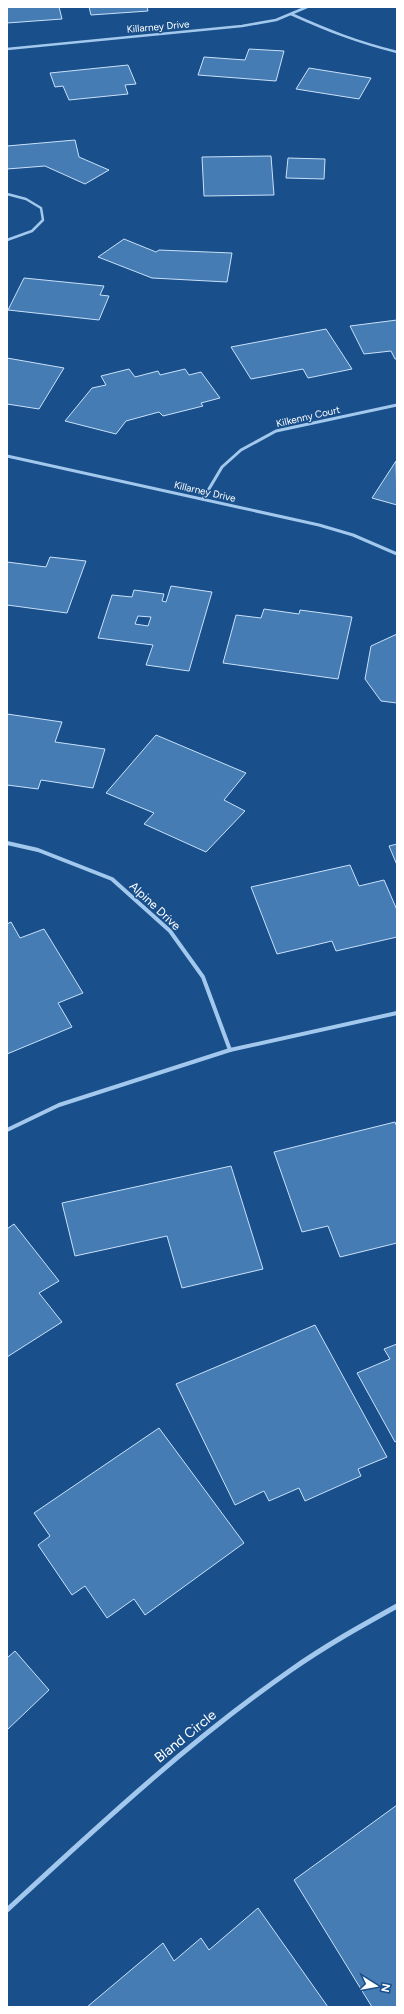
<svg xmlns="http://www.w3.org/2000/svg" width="404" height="2014" font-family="Figtree,sans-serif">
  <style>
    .building { fill: #467cb4; stroke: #c9e1fa; fill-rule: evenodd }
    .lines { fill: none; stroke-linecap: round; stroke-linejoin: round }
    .street-far3 { stroke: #a3c8ed; stroke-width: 2.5 }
    .street-far2 { stroke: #a3c8ed; stroke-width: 3 }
    .street-far1 { stroke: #a3c8ed; stroke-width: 4 }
    .street { stroke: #a3c8ed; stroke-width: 5 }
    .labels { text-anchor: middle; stroke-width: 3; stroke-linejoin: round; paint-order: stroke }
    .far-street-label { font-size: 10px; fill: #fff; stroke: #194f8a }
    .street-label { font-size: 12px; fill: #fff; stroke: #194f8a }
    .near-street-label { font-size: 14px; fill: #fff; stroke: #194f8a }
  </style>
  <rect width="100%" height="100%" fill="#194f8a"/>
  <g class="building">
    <path d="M7,7H59L62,19L7,23Z"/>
    <path d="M89,7H147L148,11L91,15Z"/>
    <path d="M249,49L284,51L276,81L198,75L204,57L245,60Z"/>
    <path d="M128,65L136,84L125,85L128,94L69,100L63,86L55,87L50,73Z"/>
    <path d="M309,68L371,78L359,99L296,89Z"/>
    <path d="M75,140L79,157L109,170L85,184L45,166L7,169V146Z"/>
    <path d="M271,156L274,195L204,196L202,157Z"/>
    <path d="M288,158L325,159L324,179L286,178Z"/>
    <path d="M124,239L156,252L159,250L232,253L227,282L152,278L98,257Z"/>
    <path d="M24,278L104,286L100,295L109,296L99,320L8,310Z"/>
    <path d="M397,320V359H395L391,351L364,354L350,326Z"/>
    <path d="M326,329L352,369L308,378L303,369L251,379L231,347Z"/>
    <path d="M7,358L64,368L39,409L7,404Z"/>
    <path d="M129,369L135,377L158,371L160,375L185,369L189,375L201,372L220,398L201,403L203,406L163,416L159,412L126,421L116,434L65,421L92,388L106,385L101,376Z"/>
    <path d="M396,461L397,505L372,498Z"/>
    <path d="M50,557L86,561L67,613L7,605V562L46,567Z"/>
    <path d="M171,586L212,592L189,671L146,665L153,645L98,638L112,595L132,597L134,590L164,594L162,601L166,602ZM138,616L151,617L148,626L135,624Z"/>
    <path d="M264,609L299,614L300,610L352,617L338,679L223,663L236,615L261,618Z"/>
    <path d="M397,634V703L381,701L365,679L371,646Z"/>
    <path d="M7,714L62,722L55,742L105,749L93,788L41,780L38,789L7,785Z"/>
    <path d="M156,735L246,773L224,800L245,811L206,852L144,824L154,813L106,793Z"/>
    <path d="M397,844V865L389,846Z"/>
    <path d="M350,865L359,886L384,880L397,910V937L336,951L332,941L277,954L251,887Z"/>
    <path d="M11,922L20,938L44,929L83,993L58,1003L72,1027L7,1054V924Z"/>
    <path d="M395,1122L397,1127V1243L340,1257L328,1226L302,1232L274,1152Z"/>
    <path d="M231,1166L263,1269L182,1288L167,1236L75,1256L62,1203Z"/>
    <path d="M14,1224L59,1281L39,1293L62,1322L7,1357V1229Z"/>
    <path d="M315,1325L387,1457L358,1469L361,1476L305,1501L299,1488L269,1501L264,1491L235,1505L176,1384Z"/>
    <path d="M397,1344V1441L395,1442L357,1373L390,1359L384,1349Z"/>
    <path d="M159,1428L244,1543L145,1615L134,1599L107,1618L85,1586L72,1595L38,1545L50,1536L34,1513Z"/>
    <path d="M15,1651L49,1690L7,1730V1658Z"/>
    <path d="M397,1805V2007H372L294,1880Z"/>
    <path d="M258,1908L328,2007H87L163,1943L174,1961L201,1938L209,1950Z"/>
  </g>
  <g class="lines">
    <g class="street-far3">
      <path d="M291,14C329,31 357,42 397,52"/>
      <path d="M7,49L242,26L276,20L307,7"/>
      <path d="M7,194L26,199L41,208L43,220L32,231L7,240"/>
    </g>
    <g class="street-far2">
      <path d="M7,456L319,525L353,535L397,554"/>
      <path d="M203,499L222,467L241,450L276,431L397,405"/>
    </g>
    <g class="street-far1">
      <path d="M7,843L38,850L112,879L170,931L203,977L230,1050"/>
      <path d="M7,1130L59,1105L230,1050L397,1013"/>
    </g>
    <path class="street" d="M7,1910C98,1826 189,1741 291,1670C325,1646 361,1626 397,1606"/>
  </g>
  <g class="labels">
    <g class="far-street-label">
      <text transform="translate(158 26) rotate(-5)" y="4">Killarney Drive</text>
      <text transform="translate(308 416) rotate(-13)" y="4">Kilkenny Court</text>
      <text transform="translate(205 491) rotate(13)" y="4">Killarney Drive</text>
    </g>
    <g class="street-label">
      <text transform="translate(155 906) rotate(43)" y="4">Alpine Drive</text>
    </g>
    <g class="near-street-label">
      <text transform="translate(185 1736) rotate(-39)" y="5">Bland Circle</text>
    </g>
  </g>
  <rect width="404" height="2014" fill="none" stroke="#ffffff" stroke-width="16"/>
  <g transform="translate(376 1986) rotate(101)" stroke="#194f8a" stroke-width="3" paint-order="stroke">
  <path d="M0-3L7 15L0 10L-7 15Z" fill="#ffffff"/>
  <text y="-6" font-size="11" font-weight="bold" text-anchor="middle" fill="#ffffff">N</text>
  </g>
</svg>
